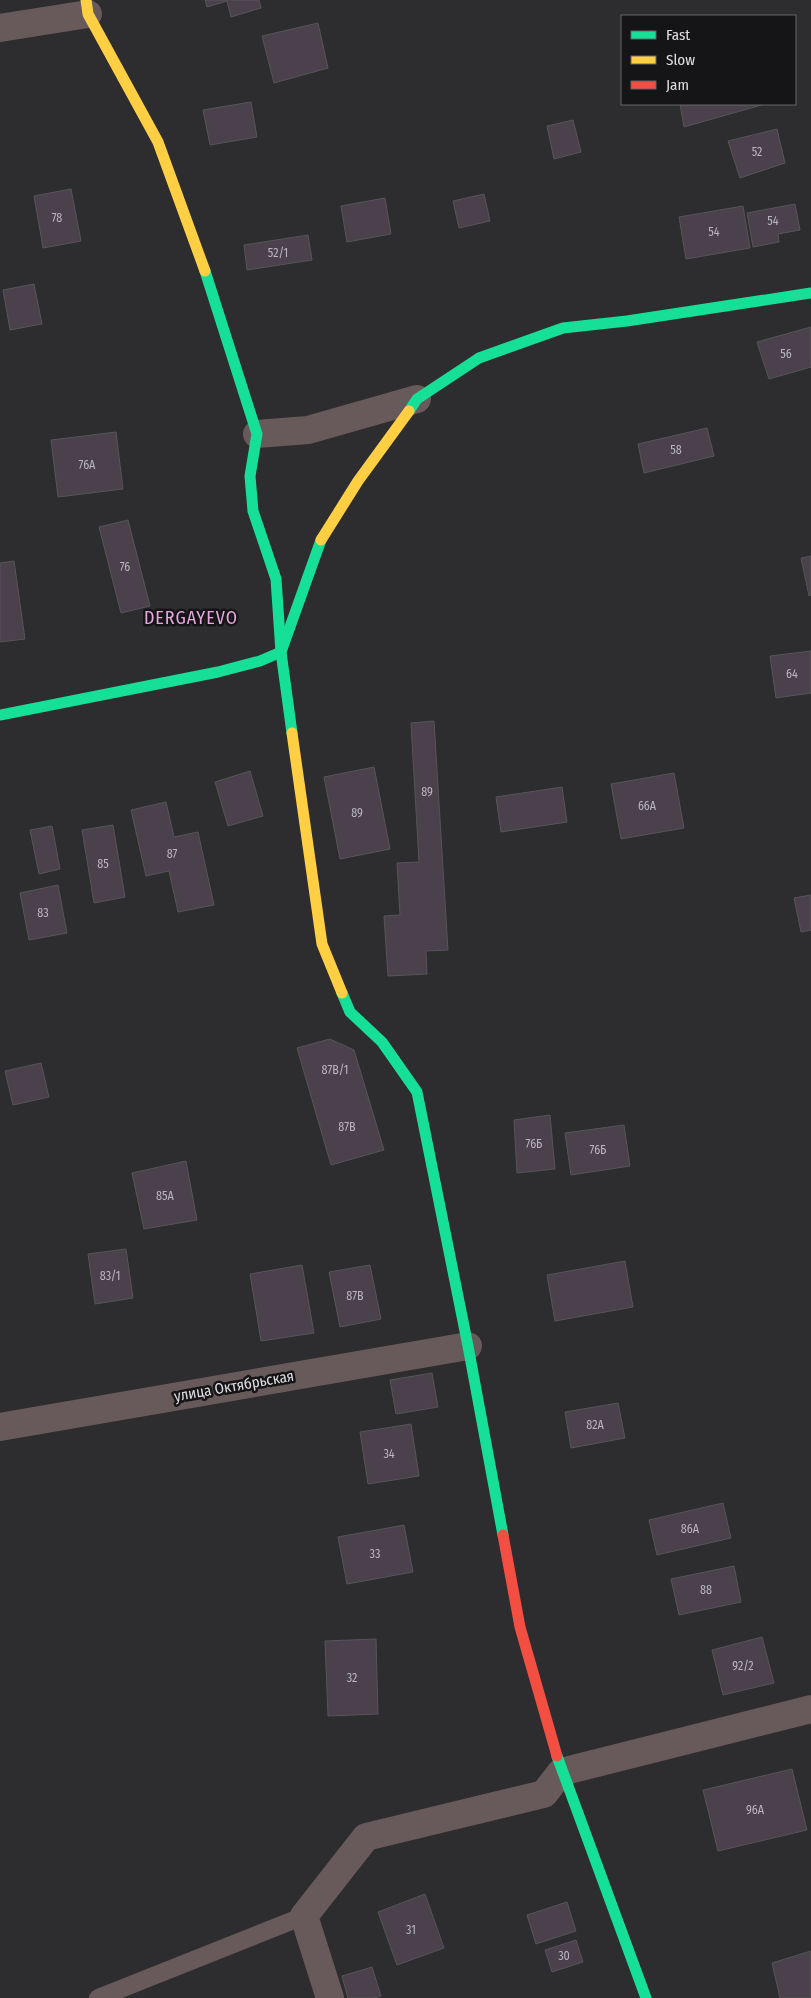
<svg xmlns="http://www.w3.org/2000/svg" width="811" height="1998" font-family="'Fira Sans Condensed',sans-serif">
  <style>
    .building { fill: #4a414c; stroke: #565557 }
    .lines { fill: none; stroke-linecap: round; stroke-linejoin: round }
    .lane { stroke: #685a5a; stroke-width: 18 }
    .street { stroke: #685a5a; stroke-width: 28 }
    .fast { stroke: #16e098; stroke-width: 11 }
    .slow { stroke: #ffcf43; stroke-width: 11 }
    .jam { stroke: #f24e42; stroke-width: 11 }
    .labels { text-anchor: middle; stroke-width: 5; stroke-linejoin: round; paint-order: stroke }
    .number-label { font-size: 12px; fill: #bab7bc }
    .street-label { font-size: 15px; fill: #e0dee2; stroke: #151416 }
    .quarter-label { font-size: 18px; letter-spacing: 1px; fill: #e7a8dd; stroke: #151416 }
  </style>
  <rect width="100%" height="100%" fill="#2d2c2f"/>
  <g class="building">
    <path d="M205,0H259L261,8L231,17L227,1L207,7Z"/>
    <path d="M318,23L328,68L274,83L262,36Z"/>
    <path d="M251,102L257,137L210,145L203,110Z"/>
    <path d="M680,104H765L684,127Z"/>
    <path d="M573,120L581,152L554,159L547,126Z"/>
    <path d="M777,129L785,163L740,178L728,141Z"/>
    <path d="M71,189L81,241L43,248L34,196Z"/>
    <path d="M484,194L490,221L459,228L453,201Z"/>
    <path d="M385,198L391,234L347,242L341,206Z"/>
    <path d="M795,204L800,230L778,234L779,242L753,247L747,213Z"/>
    <path d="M743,206L750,248L686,259L679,217Z"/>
    <path d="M308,235L312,260L247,270L244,245Z"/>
    <path d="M34,284L42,324L10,330L3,290Z"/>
    <path d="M811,327V367L769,379L757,342Z"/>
    <path d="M707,428L714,456L644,473L638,444Z"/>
    <path d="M116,432L123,489L58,497L51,440Z"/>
    <path d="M128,520L150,606L121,613L99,527Z"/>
    <path d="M811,556V595L809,596L801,558Z"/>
    <path d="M14,561L25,639L0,642V563Z"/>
    <path d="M811,651V693L776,698L770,656Z"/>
    <path d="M434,721L448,950L426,951L427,974L388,976L384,916L400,915L397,863L419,862L411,723Z"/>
    <path d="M374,767L390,849L340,859L324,777Z"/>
    <path d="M250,771L263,816L228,826L215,782Z"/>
    <path d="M674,773L684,828L621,839L611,784Z"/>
    <path d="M562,787L567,822L501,832L496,797Z"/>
    <path d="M166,802L174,837L198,832L214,905L178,912L169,871L146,876L131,810Z"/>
    <path d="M113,825L125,897L94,903L82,830Z"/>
    <path d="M52,826L60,869L39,874L30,830Z"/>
    <path d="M58,885L67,933L29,940L20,893Z"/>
    <path d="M811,895V930L801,932L794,898Z"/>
    <path d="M330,1039L354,1050L384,1150L331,1165L297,1048Z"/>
    <path d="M41,1063L49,1097L13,1105L5,1071Z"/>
    <path d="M550,1115L555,1169L517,1173L514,1120Z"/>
    <path d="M624,1125L630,1166L571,1175L565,1133Z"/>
    <path d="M186,1161L197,1220L144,1229L132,1173Z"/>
    <path d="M126,1249L133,1298L95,1304L88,1254Z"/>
    <path d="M625,1261L633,1307L555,1321L547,1275Z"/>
    <path d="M302,1265L314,1333L261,1341L250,1274Z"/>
    <path d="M370,1265L381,1319L340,1327L329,1272Z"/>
    <path d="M432,1373L438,1407L396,1414L390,1380Z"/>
    <path d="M618,1403L625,1438L571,1448L565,1412Z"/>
    <path d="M411,1424L419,1476L368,1484L360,1432Z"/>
    <path d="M723,1503L731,1538L657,1555L649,1520Z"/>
    <path d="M404,1525L413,1572L347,1584L338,1537Z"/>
    <path d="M734,1566L741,1602L679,1615L671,1579Z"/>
    <path d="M762,1637L774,1683L723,1695L712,1650Z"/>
    <path d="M376,1639L378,1714L328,1716L325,1641Z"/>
    <path d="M792,1769L807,1830L718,1851L703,1790Z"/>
    <path d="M425,1894L444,1948L397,1965L378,1912Z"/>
    <path d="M567,1902L576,1931L536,1944L527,1915Z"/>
    <path d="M576,1940L583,1962L552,1972L545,1950Z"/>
    <path d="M811,1951V1998H780L772,1963Z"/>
    <path d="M372,1967L381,1996L374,1998H348L342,1976Z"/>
  </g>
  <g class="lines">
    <path class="lane" d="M98,1998L304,1916"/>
    <g class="street">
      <path d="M0,28L88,14"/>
      <path d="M257,434L308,430L417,399"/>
      <path d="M0,1427L468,1346"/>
      <path d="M330,1998L304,1916L366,1837L544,1794L561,1772L811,1709"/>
    </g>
    <g class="fast">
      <path d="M205,271L257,434L250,476L253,511L276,579L281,652L292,733"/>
      <path d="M409,411L417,399L479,358L563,328L627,321L811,293"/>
      <path d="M0,715L218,672L260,661L281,652L321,540"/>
      <path d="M342,993L350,1012L382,1042L417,1092L468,1346L503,1535"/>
      <path d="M557,1756L646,1998"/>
    </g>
    <g class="slow">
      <path d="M86,0L88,14L158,142L205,271"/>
      <path d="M321,540L358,481L409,411"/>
      <path d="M292,733L322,944L342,993"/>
    </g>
    <path class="jam" d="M503,1535L520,1627L557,1756"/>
  </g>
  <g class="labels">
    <g class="number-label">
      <text x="757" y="156">52</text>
      <text x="57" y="222">78</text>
      <text x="773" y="225">54</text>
      <text x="714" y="236">54</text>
      <text x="278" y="257">52/1</text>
      <text x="786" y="358">56</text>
      <text x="676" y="454">58</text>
      <text x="87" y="469">76А</text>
      <text x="125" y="571">76</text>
      <text x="792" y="678">64</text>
      <text x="427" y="796">89</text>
      <text x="647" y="810">66А</text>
      <text x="357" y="817">89</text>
      <text x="172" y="858">87</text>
      <text x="103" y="868">85</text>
      <text x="43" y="917">83</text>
      <text x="335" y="1074">87В/1</text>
      <text x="347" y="1131">87В</text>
      <text x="534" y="1148">76Б</text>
      <text x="598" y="1154">76Б</text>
      <text x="165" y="1200">85А</text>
      <text x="110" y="1280">83/1</text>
      <text x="355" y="1300">87В</text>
      <text x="595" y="1429">82А</text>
      <text x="389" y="1458">34</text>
      <text x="690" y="1533">86А</text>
      <text x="375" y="1558">33</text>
      <text x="706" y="1594">88</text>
      <text x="743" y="1670">92/2</text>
      <text x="352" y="1682">32</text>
      <text x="755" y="1814">96А</text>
      <text x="411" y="1934">31</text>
      <text x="564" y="1960">30</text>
    </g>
    <g class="street-label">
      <text transform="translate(234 1386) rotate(-10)" y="5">улица Октябрьская</text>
    </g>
    <g class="quarter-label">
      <text x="191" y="624">DERGAYEVO</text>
    </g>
  </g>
  <rect x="621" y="15" width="175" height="90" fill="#151416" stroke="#666568"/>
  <rect x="631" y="31" width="25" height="8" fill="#16e098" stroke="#666568"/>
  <text x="666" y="40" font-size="15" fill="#e0dee2">Fast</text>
  <rect x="631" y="56" width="25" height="8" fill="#ffcf43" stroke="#666568"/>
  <text x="666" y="65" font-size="15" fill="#e0dee2">Slow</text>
  <rect x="631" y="81" width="25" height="8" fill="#f24e42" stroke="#666568"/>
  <text x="666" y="90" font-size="15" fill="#e0dee2">Jam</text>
</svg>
